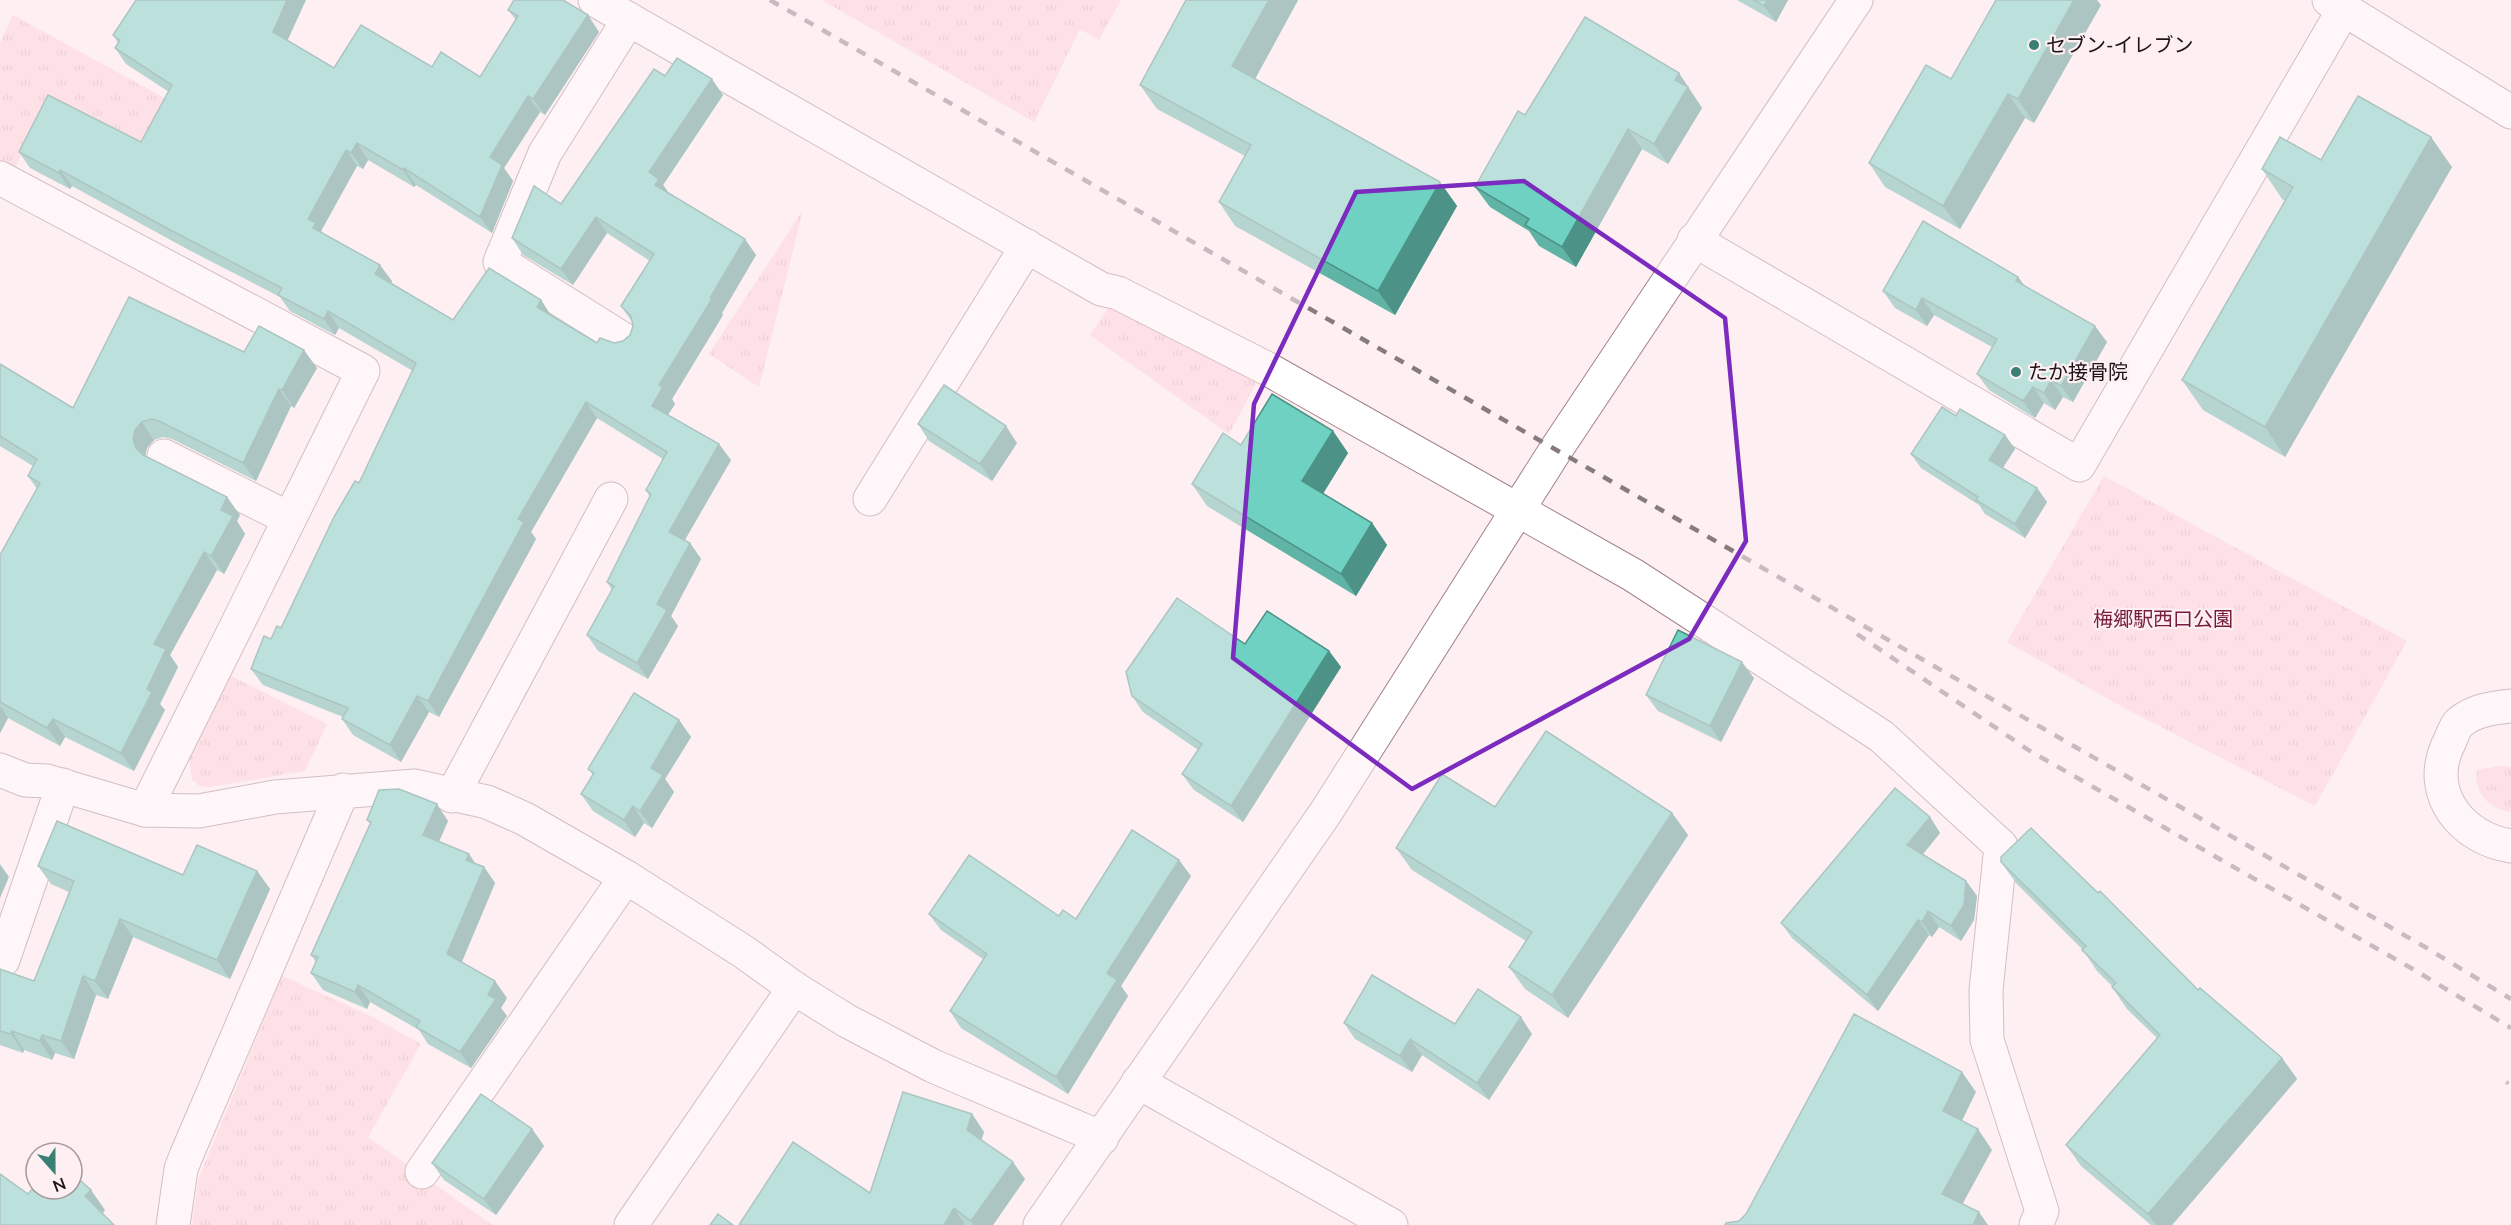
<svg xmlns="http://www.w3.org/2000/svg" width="2511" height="1225" font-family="Lato,'Noto Sans JP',sans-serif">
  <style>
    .grass { fill: url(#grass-tufts) }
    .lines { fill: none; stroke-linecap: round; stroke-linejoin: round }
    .minor-casing { stroke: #a1848a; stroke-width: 35 }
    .path { stroke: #928689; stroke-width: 4; stroke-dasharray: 3 4.5; stroke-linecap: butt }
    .minor { stroke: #fff; stroke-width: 33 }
    .rail { stroke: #887b7e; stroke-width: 4.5; stroke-dasharray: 10 10; stroke-linecap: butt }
    .wall { fill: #5fb4a6 }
    .shaded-wall { fill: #4d9287 }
    .building { fill: #6ed1c1; stroke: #4d9287; stroke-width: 1.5 }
    .marked { fill: none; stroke: #7b2cbf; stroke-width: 4.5; stroke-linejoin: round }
    .poi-dot { fill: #3a7f74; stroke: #fdeff2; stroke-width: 2 }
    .labels { text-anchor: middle; stroke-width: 4.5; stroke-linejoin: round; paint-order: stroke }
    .poi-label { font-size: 20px; fill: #1e1316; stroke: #fdeff2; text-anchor: start }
    .park-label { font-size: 20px; fill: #771c3c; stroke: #fdeff2 }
  </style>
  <defs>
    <pattern id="grass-tufts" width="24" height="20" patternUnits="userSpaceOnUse" patternTransform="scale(1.5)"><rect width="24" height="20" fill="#fed0d9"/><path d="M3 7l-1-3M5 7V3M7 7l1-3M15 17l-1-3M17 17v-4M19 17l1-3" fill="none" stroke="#d9b2ba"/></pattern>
  </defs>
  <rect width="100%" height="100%" fill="#fdeff2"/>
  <g class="grass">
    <path d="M822,0H1121L1099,40L1080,29L1034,122Z"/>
    <path d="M13,15L252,146L230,194L49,101L16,166L0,161V43Z"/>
    <path d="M803,210L759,387L709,354Z"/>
    <path d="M1109,307L1261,375L1229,434L1090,335Z"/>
    <path d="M2104,476L2407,641L2315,806L2128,710L2007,642Z"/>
    <path d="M229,675L327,724L305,771L210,787L200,786L192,780L189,754Z"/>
    <path d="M2499,766L2511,767V812C2489,809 2473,792 2477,770Z"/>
    <path d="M282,976L369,1015L421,1044L368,1137L492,1225H192L198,1180Z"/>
  </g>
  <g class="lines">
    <g class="minor-casing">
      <g id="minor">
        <path d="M595,0L1101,289L1118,293L1266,368L1633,575L1881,736L2001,846L1986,990L1987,1040L2042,1211L2036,1225"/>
        <path d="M2329,0L2511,112"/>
        <path d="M0,178L363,371L145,810"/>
        <path d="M1694,240L2079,465L2344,9"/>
        <path d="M626,341L500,262L545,153L629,19"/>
        <path d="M164,456L288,518"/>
        <path d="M870,499L1027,246"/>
        <path d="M2511,706C2493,708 2474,710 2459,723C2454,728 2451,740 2447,747C2426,796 2464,839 2511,846"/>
        <path d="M0,770L25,780L47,781L145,810L199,811L275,797L415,786L487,802L525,819L626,877L744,952L794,988L847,1021L933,1066L1102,1138"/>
        <path d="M452,796L611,499"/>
        <path d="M0,958L3,960L63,785"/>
        <path d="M1138,1082L1391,1225"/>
        <path d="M422,1172L626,877"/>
        <path d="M173,1225L181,1169L186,1156L343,790"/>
        <path d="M631,1225L794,988"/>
        <path d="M1040,1225L1326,812L1555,451L1856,0"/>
      </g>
    </g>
    <path class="path" d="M2506,1082L2511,1085"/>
    <use href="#minor" class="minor"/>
    <g class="rail">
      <path d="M770,0L2425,947L2511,999"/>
      <path d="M1857,634L2030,751L2411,968L2511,1028"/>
    </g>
  </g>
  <g class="wall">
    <path d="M1186,0H1298L1255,79L1440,182L1457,206L1395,315L1235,226L1219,202L1245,156L1157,109L1140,85Z"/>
    <path d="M1737,0H1788L1776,22Z"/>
    <path d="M2101,5L2034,123L2025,118L1960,229L1885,187L1869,163L1951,79Z"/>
    <path d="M508,10L599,32L545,115L540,112L504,168L513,181L492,233L416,185L414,187L368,160L363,169L357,166L321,231L323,233L392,281L391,283L453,320L541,300L551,316L597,343H614L623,341L630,335L633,326V323L621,306L650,261L607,233L573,285L523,255L512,238L561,204L665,76L723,95L663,185L669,193L756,255L722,313L723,315L672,399L675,404L668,415L731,460L685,540L690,543L701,559L671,616L678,626L648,679L598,651L587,635L612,590L607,582L650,497L646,490L663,459L597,418L531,532L536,539L439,717L429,712L401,762L353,735L342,719L343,717L263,685L251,669L271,639L281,628L359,483L413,371L339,328L335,335L290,311L280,297L187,249L72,186L70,189L30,168L19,152L141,142L169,92L126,64L115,48L118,43L113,35L288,41L334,68L432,67L480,77L516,20Z"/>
    <path d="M1694,94L1693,95L1702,108L1668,164L1642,149L1576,267L1539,246L1529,231L1490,207L1475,187L1525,115Z"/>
    <path d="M2321,160L2452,167L2285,457L2203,410L2182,380L2285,201L2282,199L2262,169Z"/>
    <path d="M2018,277L2025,287L2107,342L2073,402L2063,397L2055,410L2044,403L2035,418L1989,390L1977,374L1992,347L1934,315L1927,326L1895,308L1883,291Z"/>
    <path d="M244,352L317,368L294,408L291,406L256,481L172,439L163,437L154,440L147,448L145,456L240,515L237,521L245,534L224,574L217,570L170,655L178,667L160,704L165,710L134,771L65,737L60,746L8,718L0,733V555L37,489L28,476L33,466L0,446V364L73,408Z"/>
    <path d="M1956,416L2005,435L2015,449L2003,468L2037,488L2047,502L2025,538L1985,514L1979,505L1921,468L1911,454Z"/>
    <path d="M918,424L1017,443L992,481L929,441Z"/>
    <path d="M1333,431L1348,453L1323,494L1372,523L1387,545L1356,596L1207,506L1192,484L1241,445Z"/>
    <path d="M1245,644L1329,651L1341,667L1243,822L1194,790L1182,774L1198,750L1143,712L1132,696Z"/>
    <path d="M1754,678L1721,742L1658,711L1646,695Z"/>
    <path d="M679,720L691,737L665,779L674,792L652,828L644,823L635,837L593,811L581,794L593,775L588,769Z"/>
    <path d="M1495,807L1672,813L1688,835L1568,1018L1525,989L1509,967L1526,941L1412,870L1396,848Z"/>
    <path d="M1930,817L1940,833L1923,854L1966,881L1977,896L1974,920L1961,941L1939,927L1932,937L1929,935L1878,1011L1792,938L1781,923Z"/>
    <path d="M367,820L448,821L439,841L469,854L475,863L484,867L495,883L462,962L507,998L501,1008L507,1016L471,1068L428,1044L419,1030L370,1002L367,1009L323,990L311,973L316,962L311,955L370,824Z"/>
    <path d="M2001,862L2198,990L2282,1058L2297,1079L2172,1225H2151L2081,1166L2066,1145L2157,1038L2127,1009L2112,987H2113L2097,971L2083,950L2016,883Z"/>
    <path d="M38,866L183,875L257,871L270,889L230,979L133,937L108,999L96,995L74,1059L55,1053L52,1060L24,1050L23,1053L0,1045V969L34,981L69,892L51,884Z"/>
    <path d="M1191,876L1121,986L1128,996L1068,1094L961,1028L950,1011L983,959L941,930L929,914L1076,919Z"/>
    <path d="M1344,1023L1455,1024L1532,1034L1489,1100L1422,1055L1412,1072L1355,1039Z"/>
    <path d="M972,1114L984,1132L981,1140L1025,1179L993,1225H739L870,1193Z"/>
    <path d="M532,1129L544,1146L496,1215L444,1180L432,1163Z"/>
  </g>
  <g class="shaded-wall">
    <path d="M287,0H306L284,48L273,32Z"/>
    <path d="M1269,0H1298L1249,90L1232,66Z"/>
    <path d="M1767,0H1788L1776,22L1764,6Z"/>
    <path d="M2074,0H2097L2101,5L2034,123L2018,99Z"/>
    <path d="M588,15L599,32L545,115L533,99Z"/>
    <path d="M1679,73L1702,108L1668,164L1654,144L1675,80Z"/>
    <path d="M712,79L723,95L663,185L670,195L655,185L649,172Z"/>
    <path d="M2008,94L2025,118L1960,229L1943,206Z"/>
    <path d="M528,96L540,112L504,168L513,181L492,233L480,217L490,157Z"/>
    <path d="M1628,129L1642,149L1576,267L1562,247Z"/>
    <path d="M2431,137L2452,167L2285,457L2265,427Z"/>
    <path d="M357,143L368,160L363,169L351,153Z"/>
    <path d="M346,150L357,166L321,231L327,239L325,244L308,219Z"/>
    <path d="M404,168L416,185L414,187L403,170Z"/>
    <path d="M60,170L72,186L70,189L59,173Z"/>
    <path d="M1440,182L1457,206L1395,315L1378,291Z"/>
    <path d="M596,217L607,233L573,285L561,269Z"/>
    <path d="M745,239L756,255L722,313L723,315L672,399L675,404L663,422L652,406L659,385Z"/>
    <path d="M380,265L392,281L387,290L375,274Z"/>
    <path d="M2018,277L2030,293L2016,281Z"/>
    <path d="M1922,298L1934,315L1927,326L1916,310Z"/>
    <path d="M541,300L552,317L537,307Z"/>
    <path d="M328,311L339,328L335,335L324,319Z"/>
    <path d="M2095,326L2107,342L2073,402L2061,386Z"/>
    <path d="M304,350L317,368L294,408L282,390Z"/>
    <path d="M2051,380L2063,397L2055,410L2044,393Z"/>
    <path d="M2033,387L2044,403L2035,418L2023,401Z"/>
    <path d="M279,389L291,406L256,481L243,463Z"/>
    <path d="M586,402L597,418L531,532L536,539L439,717L428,701L518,519Z"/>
    <path d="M142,422L154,440L147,448L145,457L136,448L133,439L135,430Z"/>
    <path d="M1006,426L1017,443L992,481L980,464Z"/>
    <path d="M1333,431L1348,453L1317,503L1302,481Z"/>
    <path d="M2005,435L2015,449L1999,473L1989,460Z"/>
    <path d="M719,444L731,460L680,548L669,532Z"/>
    <path d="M2037,488L2047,502L2025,538L2015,524Z"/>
    <path d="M227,497L240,515L237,521L245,534L224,574L211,556L221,510Z"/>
    <path d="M1372,523L1387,545L1356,596L1341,574Z"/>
    <path d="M690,543L701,559L671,616L678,626L648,679L637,663L657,604Z"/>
    <path d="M204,552L217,570L170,655L178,667L160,704L165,710L134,771L121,753L147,689L154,644Z"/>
    <path d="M1329,651L1341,667L1243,822L1231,806Z"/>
    <path d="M1742,662L1754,678L1721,742L1710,726Z"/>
    <path d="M417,696L429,712L401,762L390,745Z"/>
    <path d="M0,706L8,718L0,733Z"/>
    <path d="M53,719L65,737L60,746L47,728Z"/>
    <path d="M679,720L691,737L665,779L674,792L652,828L640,811L651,768Z"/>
    <path d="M437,804L448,821L435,851L423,835Z"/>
    <path d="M633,806L644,823L635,837L624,820Z"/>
    <path d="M1672,813L1688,835L1568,1018L1552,995Z"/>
    <path d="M1930,817L1940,833L1918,860L1907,845Z"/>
    <path d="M469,854L480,871L466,860Z"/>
    <path d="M1179,860L1191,876L1121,986L1128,996L1068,1094L1056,1077L1107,973Z"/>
    <path d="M0,864L9,877L0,898Z"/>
    <path d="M484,867L495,883L458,970L447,954Z"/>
    <path d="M257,871L270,889L230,979L217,960Z"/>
    <path d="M1966,881L1977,896L1974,920L1961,941L1951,926Z"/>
    <path d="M1928,911L1939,927L1932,937L1922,922Z"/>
    <path d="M120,919L133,937L108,999L95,981Z"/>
    <path d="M1918,920L1929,935L1878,1011L1867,995Z"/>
    <path d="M83,976L96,995L74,1059L61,1041Z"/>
    <path d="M495,981L507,998L501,1008L507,1016L471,1068L460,1052Z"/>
    <path d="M358,985L370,1002L367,1009L355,992Z"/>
    <path d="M1521,1017L1532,1034L1489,1100L1477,1083Z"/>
    <path d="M12,1031L24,1050L23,1053L11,1034Z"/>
    <path d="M42,1035L55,1053L52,1060L40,1041Z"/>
    <path d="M1410,1039L1422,1055L1412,1072L1400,1056Z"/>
    <path d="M2282,1058L2297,1079L2172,1225H2156L2148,1214Z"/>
    <path d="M1962,1072L1976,1092L1957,1131L1943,1111Z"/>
    <path d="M972,1114L984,1132L979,1147L967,1130Z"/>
    <path d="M532,1129L544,1146L496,1215L484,1199Z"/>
    <path d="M1978,1129L1992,1150L1957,1214L1942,1194Z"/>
    <path d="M1013,1162L1025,1179L993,1225H974L971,1221Z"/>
    <path d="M91,1190L105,1210L100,1217L85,1196Z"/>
    <path d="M954,1208L965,1225H944Z"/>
    <path d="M1979,1212L1988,1225H1973Z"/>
  </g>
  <g class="building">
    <path d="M136,0H287L273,32L334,68L361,25L432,67L441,52L480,77L518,16L508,10L514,0H563L588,15L533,99L528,96L490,157L502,165L480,217L404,168L403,170L357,143L351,153L346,150L308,219L316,223L313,228L380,265L375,274L453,320L489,268L541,300L537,307L597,343L600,338L614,343L623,341L630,335L633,326L631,316L621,306L654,254L596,217L561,269L512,238L534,186L561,204L654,69L665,76L677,58L712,79L649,172L659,179L655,185L745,239L710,298L712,299L659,385L663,387L652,406L719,444L669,532L690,543L657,604L667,610L637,663L587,635L614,586L607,582L651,494L646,490L667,452L586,402L518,519L524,522L428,701L417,696L390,745L342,719L348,708L251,669L264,636L271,639L277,626L281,628L334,517L355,481L359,483L416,363L328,311L324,319L278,295L282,288L176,233L60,170L59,173L19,152L48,95L141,142L172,85L115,48L120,40L113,35Z"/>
    <path d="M1186,0H1269L1232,66L1440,182L1378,291L1219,202L1251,145L1140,85Z"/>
    <path d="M1754,0H1767L1764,6Z"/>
    <path d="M1996,0H2074L2018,99L2008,94L1943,206L1869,163L1926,65L1951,79Z"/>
    <path d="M1585,17L1679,73L1675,80L1688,87L1654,144L1628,129L1562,247L1525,225L1529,219L1475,187L1518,111L1525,115Z"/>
    <path d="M2358,96L2431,137L2265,427L2182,380L2293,187L2262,169L2280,137L2321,160Z"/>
    <path d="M1923,221L2018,277L2016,281L2095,326L2061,386L2051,380L2044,393L2033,387L2023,401L1977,374L1997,339L1922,298L1916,310L1883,291Z"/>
    <path d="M129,297L244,352L259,326L304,350L282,390L279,389L243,463L159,421L151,419L142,422L135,430L133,439L136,448L143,455L227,497L221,510L233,516L211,556L204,552L154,644L166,649L147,689L152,692L121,753L53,719L47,728L0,702V555L40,483L28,476L37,459L0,436V364L73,408Z"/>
    <path d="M944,385L1006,426L980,464L918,424Z"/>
    <path d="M1272,394L1333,431L1302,481L1372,523L1341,574L1192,484L1223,433L1241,445Z"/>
    <path d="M1942,407L1956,416L1960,409L2005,435L1989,460L2037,488L2015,524L1976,500L1978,497L1911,454Z"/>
    <path d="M1177,598L1245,644L1267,611L1329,651L1231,806L1182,774L1202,744L1132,696L1126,672Z"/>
    <path d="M1678,630L1742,662L1710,726L1646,695Z"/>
    <path d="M634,693L679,720L651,768L663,775L640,811L633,806L624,820L581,794L594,773L588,769Z"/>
    <path d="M1546,731L1672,813L1552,995L1509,967L1532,932L1396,848L1442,774L1495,807Z"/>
    <path d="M1895,788L1930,817L1907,845L1966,881L1964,905L1951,926L1928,911L1922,922L1918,920L1867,995L1781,923Z"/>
    <path d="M399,789L437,804L423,835L469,854L466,860L484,867L447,954L495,981L488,995L496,999L460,1052L416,1027L420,1021L358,985L355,992L311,973L318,957L311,955L371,822L367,820L379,790Z"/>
    <path d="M57,821L183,875L197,845L257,871L217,960L120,919L95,981L83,976L61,1041L42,1035L40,1041L12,1031L11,1034L0,1031V969L34,981L74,881L38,866Z"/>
    <path d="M2031,828L2098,893L2100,891L2198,990L2200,988L2282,1058L2148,1214L2066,1145L2160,1035L2112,987L2116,983L2082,950L2086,946L2001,862V857Z"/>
    <path d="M1132,830L1179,860L1107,973L1117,980L1056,1077L950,1011L987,954L929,914L969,855L1059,916L1063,910L1076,919Z"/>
    <path d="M1372,975L1455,1024L1478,989L1521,1017L1477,1083L1410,1039L1400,1056L1344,1023Z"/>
    <path d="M1854,1014L1962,1072L1943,1111L1978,1129L1942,1194L1979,1212L1973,1225H1725L1726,1223L1739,1221L1746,1214Z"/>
    <path d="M903,1092L972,1114L967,1130L1013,1162L971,1221L954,1208L944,1225H739L793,1142L870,1193Z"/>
    <path d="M481,1094L532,1129L484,1199L432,1163Z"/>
    <path d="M72,1173L91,1190L85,1196L114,1225H0V1174L28,1194L36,1185V1189H72Z"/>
    <path d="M718,1214L733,1225H710Z"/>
  </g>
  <path d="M0 0H2511V1225H0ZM1524,181L1725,318L1746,541L1689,639L1412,789L1233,658L1254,404L1356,192Z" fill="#fdeff2" fill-opacity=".55" fill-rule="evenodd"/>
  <path class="marked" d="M1524,181L1725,318L1746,541L1689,639L1412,789L1233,658L1254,404L1356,192Z"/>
  <g class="poi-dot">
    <circle cx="2034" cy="45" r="6"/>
    <circle cx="2016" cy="372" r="6"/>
  </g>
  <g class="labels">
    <g class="poi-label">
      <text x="2046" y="52">セブン-イレブン</text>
      <text x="2028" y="379">たか接骨院</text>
    </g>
    <g class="park-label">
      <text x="2163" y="626">梅郷駅西口公園</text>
    </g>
  </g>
  <g transform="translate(54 1171) rotate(159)"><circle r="28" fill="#fdeff2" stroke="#a4979a" stroke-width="1.5"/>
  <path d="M0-4.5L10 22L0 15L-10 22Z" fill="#3a7f74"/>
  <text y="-9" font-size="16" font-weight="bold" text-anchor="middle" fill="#1e1316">N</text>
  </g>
</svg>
